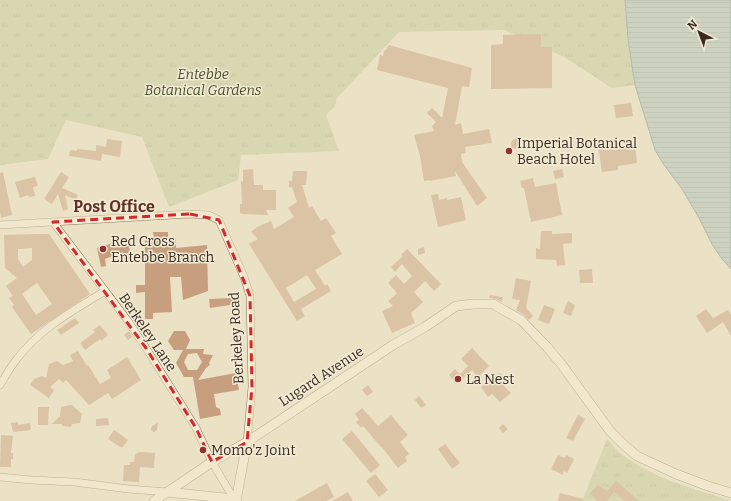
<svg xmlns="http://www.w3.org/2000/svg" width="731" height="501" font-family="Bitter,serif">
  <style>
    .grass { fill: url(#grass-tufts) }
    .water { fill: url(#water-rules); stroke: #6e8d86 }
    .building { fill: #c79e7e; fill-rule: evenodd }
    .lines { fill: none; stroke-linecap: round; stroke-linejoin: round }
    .minor-casing { stroke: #85735c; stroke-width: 8 }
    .tertiary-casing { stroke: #85735c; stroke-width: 10 }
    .minor { stroke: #f7eed8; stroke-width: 7 }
    .tertiary { stroke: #f7eed8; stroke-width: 9 }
    .marked { fill: none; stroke: #d62828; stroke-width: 3; stroke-dasharray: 8 5; stroke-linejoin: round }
    .poi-dot { fill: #913230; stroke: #f3ebd5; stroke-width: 1.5 }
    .labels { text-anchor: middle; stroke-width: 3; stroke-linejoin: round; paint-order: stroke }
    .park-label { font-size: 14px; font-style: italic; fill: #465227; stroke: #f3ebd5 }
    .poi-label { font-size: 14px; fill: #372b1f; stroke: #f3ebd5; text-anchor: start }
    .street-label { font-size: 14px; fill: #372b1f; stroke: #f3ebd5 }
    .quarter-label { font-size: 16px; font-weight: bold; fill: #603021; stroke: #f3ebd5 }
  </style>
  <defs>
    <pattern id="grass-tufts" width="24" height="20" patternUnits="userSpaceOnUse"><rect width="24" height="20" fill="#c2c99a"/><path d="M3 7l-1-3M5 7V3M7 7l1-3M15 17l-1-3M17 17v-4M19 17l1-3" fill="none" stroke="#a7ad84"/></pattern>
    <pattern id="water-rules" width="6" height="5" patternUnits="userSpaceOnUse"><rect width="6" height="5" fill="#a7bfb9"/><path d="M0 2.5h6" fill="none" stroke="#90a49f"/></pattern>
  </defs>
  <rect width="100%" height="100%" fill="#ebe1c5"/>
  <g class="grass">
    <path d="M0,0H625L628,39L635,85L612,88L564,57L504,30L399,32L337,98L335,106L326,115L339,151L241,155L238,180L169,207L142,137L66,120L48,159L0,165Z"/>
    <path d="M607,439C612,444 617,452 624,456C655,479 695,489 731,501H582Z"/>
  </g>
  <path class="water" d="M625,0H731V269L722,259L713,246L699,218L682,189L664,165L655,150L635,85L628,39Z"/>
  <g class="building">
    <path d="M541,34V47H552V88L491,89V45L503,44V35Z"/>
    <path d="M389,45L472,68L469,87L462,86L455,125L461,123L463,134L489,129L492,143L465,147L466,153L461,154L462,162L487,198L477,206L455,171L456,176L430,181V180L424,181L420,156L414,135L434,131L432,126L436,122L427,113L432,108L442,118L448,88L377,70L380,55L383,56L384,51L386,50Z"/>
    <path d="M631,103L633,116L616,118L614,105Z"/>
    <path d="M107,139L122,141L120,157L102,154L101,161L69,156L70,150L77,151V149L96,151V145L106,147Z"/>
    <circle cx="516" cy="144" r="5"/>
    <path d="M615,144V148L635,145L637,163L618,166V170L602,172L598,146Z"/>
    <path d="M253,169L254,185H263V190H276V210H266L268,215L242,214L240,213V204H242L241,182L243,181V170Z"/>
    <path d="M562,169L564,177L555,179L553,171Z"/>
    <path d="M293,171H307L306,185H302L309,208L312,206L321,221L326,218L336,233L331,236L342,254L315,270L325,286L327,284L331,291L301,309L305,316L297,321L249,244L258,239L251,232L257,227L271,221L274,229L294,217L288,208L297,202L292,187H289V181H292ZM307,275L316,289L294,302L286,288Z"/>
    <path d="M3,172L12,215L1,218L0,212V173Z"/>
    <path d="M61,172L69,177L62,188L78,195L76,200L65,195L68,209L63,211L58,194L52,204L44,199Z"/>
    <path d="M35,177L38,186L33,187L35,196L29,197L28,195L20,198L15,182Z"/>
    <path d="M533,178L535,187L556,183L562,215L531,222L524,188H522L520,181Z"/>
    <path d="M438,194L439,200L447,198V200L461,197L466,220L438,227L431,195Z"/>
    <path d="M541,231H552V234L572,233V243L563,244L565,265L557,266L556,260L536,259V248L540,249Z"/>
    <path d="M153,232H168V237H175L176,248L207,245L208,291L183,300L181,277H170L172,312L153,313V319H145V292L136,293V285H145V240L148,238H154Z"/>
    <path d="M38,234H49L90,294L31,334L12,307L14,305L9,298L13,296L6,286L17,278L5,268L4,235ZM32,248V260L23,267L18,259V249ZM37,283L52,304L36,315L22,294Z"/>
    <path d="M128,241L132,262L125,263L123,252L105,259L106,266L101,267L97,248L113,243Z"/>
    <path d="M424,247L425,253L418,255V249Z"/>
    <path d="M407,249L441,284L434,291L425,281L414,292L423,302L411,313L415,323L392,333L382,311L393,306L388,301L397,293L388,283L396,275L404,284L412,276L402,264L395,272L391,267L403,256L401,255Z"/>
    <path d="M592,269L593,283H580L579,270Z"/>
    <path d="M516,278L531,281L526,308L533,316L529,320L524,315L516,310L520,300L512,299Z"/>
    <path d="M490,295L503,297L502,302L496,299L489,298Z"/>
    <path d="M234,298L236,304L210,308L209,299Z"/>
    <path d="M568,301L575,305L571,316L563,313Z"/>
    <path d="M544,305L555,309L549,324L538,320Z"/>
    <path d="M706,309L713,318L728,310L731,315V336L723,322L707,333L696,316Z"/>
    <path d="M75,318L79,323L61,335L57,330Z"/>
    <path d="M100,325L108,335L101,341L100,339L85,350L80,343L95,332L93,330Z"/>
    <path d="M129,331L132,337L128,340L124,335Z"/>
    <path d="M174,331H185L190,340L186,349H204L203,354L213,355L209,363L210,365L206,368L198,380L236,373L239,390L214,394L216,407L220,409L221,415L200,419L193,377H184L176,363L183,350H174L168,341ZM197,353L202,362L197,370H188L184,362L188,354Z"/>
    <path d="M472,348L489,366L478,377L472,370L457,384L449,375L455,369L460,374L468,366L461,359Z"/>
    <path d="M78,351L87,366L88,365L100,384L111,378L107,370L127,357L141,380L112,399L108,393L89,405L66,380L63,383L59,379L50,387L54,390L49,398L30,385L34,379L42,376L46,378L49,364L57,361L63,365L73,361L70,355Z"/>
    <path d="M500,373L506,381L502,384L511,393L500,402L492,394L488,397L481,387Z"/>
    <path d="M368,385L373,392L367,396L362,390Z"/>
    <path d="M419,396L426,405L421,408L415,400Z"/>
    <path d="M70,405H72L82,414L80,423L72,424L71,427L62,426V424H52L60,416L61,407Z"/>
    <path d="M38,407H49L48,425H38Z"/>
    <path d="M362,408L378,426L391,415L408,435L400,442L409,454L405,457L407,461L398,468L382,447V448L363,426L361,428L356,422L359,420L355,414Z"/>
    <path d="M578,415L585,419L573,441L566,438Z"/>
    <path d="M108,418L109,425L96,426V419Z"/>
    <path d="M18,422V425L30,423L31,430L13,432L11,423Z"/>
    <path d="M158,423L157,430L154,432L152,431L151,429L152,426Z"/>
    <path d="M503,424L508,429L503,433L499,428Z"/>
    <path d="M114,430L128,440L122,448L108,439Z"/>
    <path d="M352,431L380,465L371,473L342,439Z"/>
    <path d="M1,435L13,436L11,453H13V459H11V467H0Z"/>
    <path d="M445,444L460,463L452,469L438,449Z"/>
    <path d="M139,452L155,453L154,468L140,467L139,482L123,481L124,465H130V462H134L135,454Z"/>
    <path d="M558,455L565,458L566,455L574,459L567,473L564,471L563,475L551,469Z"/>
    <path d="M375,474L388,490L379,497L366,481Z"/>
    <path d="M616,481L639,501H625L614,492L607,501H597L590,493L598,485L607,491Z"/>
    <path d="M327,483L334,497L326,501H295Z"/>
    <path d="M348,492L353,501H332Z"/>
    <path d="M560,493L583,499V501H558Z"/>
  </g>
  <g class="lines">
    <g class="minor-casing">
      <g id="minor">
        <path d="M53,222L128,321L146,348L196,428L212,462L235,501"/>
        <path d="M0,225L190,214L208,215L219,220L244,277L250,296L252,387L247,442"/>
        <path d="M0,385C5,377 10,367 17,359C39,329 74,310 105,291"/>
        <path d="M0,477L31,480L74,482L129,489L167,492"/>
      </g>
    </g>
    <g class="tertiary-casing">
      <g id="tertiary">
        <path d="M167,492L234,499"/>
        <path d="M154,501L212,462L247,442L393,345L425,327L456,306L474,304H493L521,320L547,347L562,365L610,431L624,445L637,456L676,474L708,486L731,493"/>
        <path d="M236,501L247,442"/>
      </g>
    </g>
    <use href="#minor" class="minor"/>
    <use href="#tertiary" class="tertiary"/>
  </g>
  <path d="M0 0H731V501H0ZM190,214L219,220L250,296L252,387L247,442L212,462L196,428L146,348L53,222Z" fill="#ebe1c5" fill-opacity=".55" fill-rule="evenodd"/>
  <path class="marked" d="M190,214L219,220L250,296L252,387L247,442L212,462L196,428L146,348L53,222Z"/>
  <g class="poi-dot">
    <circle cx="509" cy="151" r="4"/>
    <circle cx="103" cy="249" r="4"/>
    <circle cx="458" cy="379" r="4"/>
    <circle cx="203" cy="450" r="4"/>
  </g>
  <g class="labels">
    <g class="park-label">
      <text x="203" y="79">Entebbe<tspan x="203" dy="16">Botanical Gardens</tspan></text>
    </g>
    <g class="poi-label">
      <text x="517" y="148">Imperial Botanical<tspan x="517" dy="16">Beach Hotel</tspan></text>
      <text x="111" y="246">Red Cross<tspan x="111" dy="16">Entebbe Branch</tspan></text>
      <text x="466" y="384">La Nest</text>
      <text x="211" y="455">Momo'z Joint</text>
    </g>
    <g class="street-label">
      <text transform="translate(148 332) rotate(56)" y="5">Berkeley Lane</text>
      <text transform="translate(236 338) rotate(-93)" y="5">Berkeley Road</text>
      <text transform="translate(321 376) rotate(-33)" y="5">Lugard Avenue</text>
    </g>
    <g class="quarter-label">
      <text x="114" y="212">Post Office</text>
    </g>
  </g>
  <g transform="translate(699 32) rotate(318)" stroke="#f3ebd5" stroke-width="3" paint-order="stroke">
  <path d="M0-3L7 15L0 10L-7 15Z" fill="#372b1f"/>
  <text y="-6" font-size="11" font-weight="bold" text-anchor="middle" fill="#372b1f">N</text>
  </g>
</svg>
